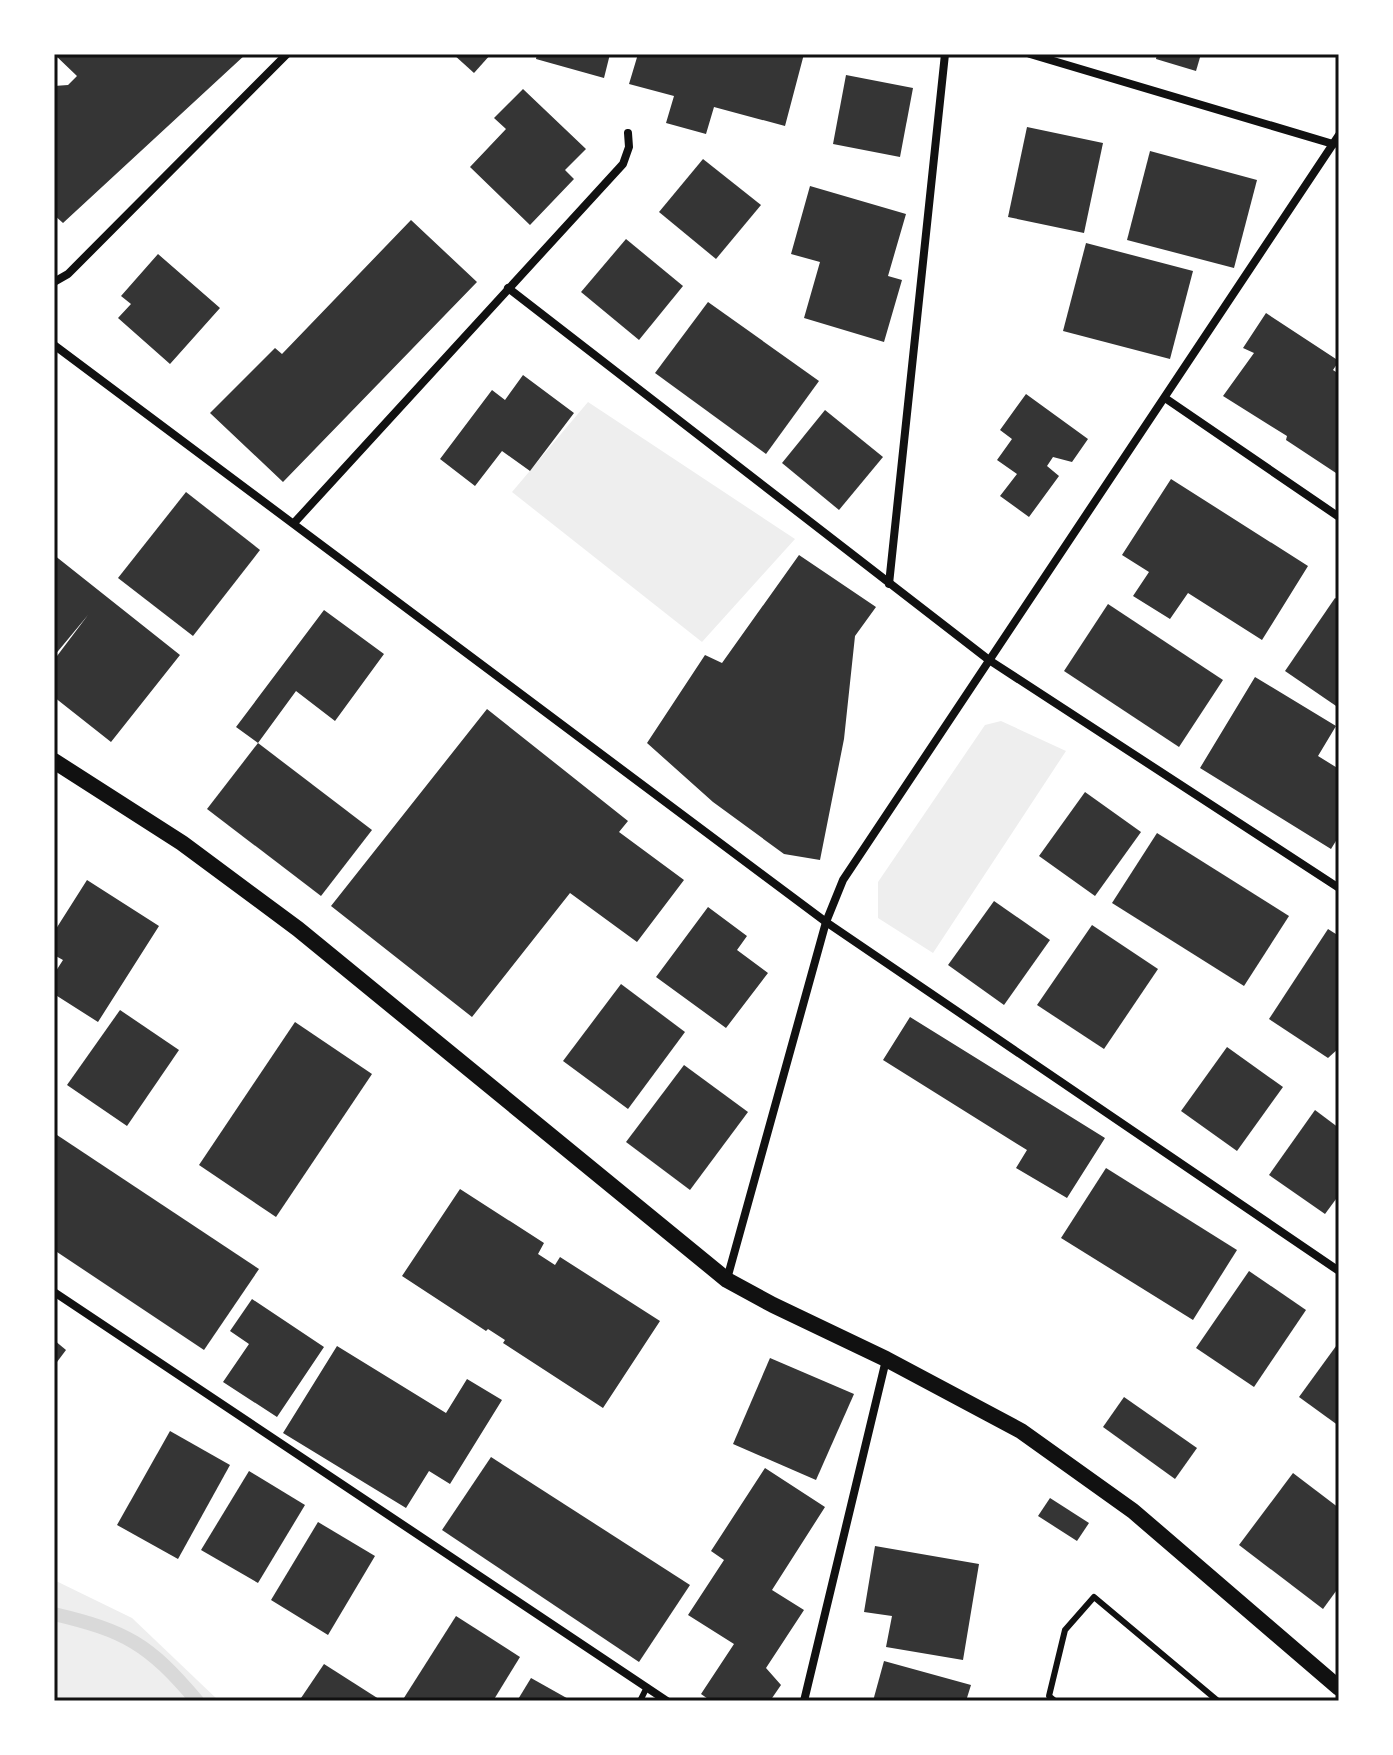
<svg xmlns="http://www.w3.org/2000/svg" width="1393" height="1755" font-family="Raleway,sans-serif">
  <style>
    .green { fill: #eee }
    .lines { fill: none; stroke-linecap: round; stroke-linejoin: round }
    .stream { stroke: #d9d9d9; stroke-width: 14 }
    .building { fill: #353535 }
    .service { stroke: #111; stroke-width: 6 }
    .minor { stroke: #111; stroke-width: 8 }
    .secondary { stroke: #111; stroke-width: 16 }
    .neatline { fill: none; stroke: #111; stroke-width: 3 }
  </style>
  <rect width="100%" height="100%" fill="#fff"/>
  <g class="green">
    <path d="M588,402L795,539L702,642L512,492Z"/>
    <path d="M1001,721L1066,751L933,953L878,918V882L985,725Z"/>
    <path d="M54,1580L132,1618L219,1701H54Z"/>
  </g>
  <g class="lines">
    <path class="stream" d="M54,1614C126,1631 149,1644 197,1701"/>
  </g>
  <g class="building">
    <path d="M54,54H246L63,223L54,215V86L68,85L77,76Z"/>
    <path d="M453,54H491L474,73Z"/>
    <path d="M537,54H610L604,78L536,59Z"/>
    <path d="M638,54H804L785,126L714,107L706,134L666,123L674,96L629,84Z"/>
    <path d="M1157,54H1201L1196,71L1156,59Z"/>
    <path d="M846,75L913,88L900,157L833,144Z"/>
    <path d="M523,89L586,149L565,170L574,179L530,225L470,167L506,129L494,118Z"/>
    <path d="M1027,127L1103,143L1084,233L1008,217Z"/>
    <path d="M1150,151L1257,180L1234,268L1127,240Z"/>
    <path d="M703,159L761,205L716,259L659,212Z"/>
    <path d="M810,186L906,214L888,276L902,280L884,342L804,318L820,262L791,254Z"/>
    <path d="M411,220L477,282L283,482L210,413L275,348L282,354Z"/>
    <path d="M626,239L683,286L639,340L581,292Z"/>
    <path d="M1086,243L1193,271L1170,359L1063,331Z"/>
    <path d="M158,254L220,308L170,364L118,318L131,304L121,296Z"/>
    <path d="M708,302L819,381L766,454L655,373Z"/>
    <path d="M1266,313L1339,361L1333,370L1339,374V475L1286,440L1287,436L1223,396L1254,353L1243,348Z"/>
    <path d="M523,375L574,413L530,471L502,451L475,486L440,459L492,390L505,400Z"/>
    <path d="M1026,394L1088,439L1072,462L1053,457L1047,466L1059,476L1029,517L1000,496L1017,474L997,460L1012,439L1000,430Z"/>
    <path d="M825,410L883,457L839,510L782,463Z"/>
    <path d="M1171,479L1308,566L1262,640L1188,593L1170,619L1133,596L1149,572L1122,555Z"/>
    <path d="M186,492L260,550L193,636L118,578Z"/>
    <path d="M54,555L180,655L111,742L54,697V660L88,615L54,656Z"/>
    <path d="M799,555L876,607L855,636L844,739L820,860L784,854L713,802L647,743L705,655L722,663Z"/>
    <path d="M1335,598L1339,600V708L1285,671Z"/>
    <path d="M1108,604L1223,680L1179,747L1064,671Z"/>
    <path d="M324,610L384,654L335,721L296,691L258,743L236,727Z"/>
    <path d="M1255,677L1336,726L1318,756L1339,769V836L1331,849L1200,768Z"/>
    <path d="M487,709L628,821L619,832L684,880L637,942L570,893L472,1017L331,906Z"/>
    <path d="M258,743L372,830L321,896L207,809Z"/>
    <path d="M1085,792L1141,832L1095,896L1039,856Z"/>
    <path d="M1157,833L1289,916L1244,986L1112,903Z"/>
    <path d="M87,880L159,926L98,1022L54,994V974L63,960L54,955V932Z"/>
    <path d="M994,901L1050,940L1004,1005L948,965Z"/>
    <path d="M708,907L747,936L737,950L768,973L726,1028L656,977Z"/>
    <path d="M1092,925L1158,969L1104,1049L1037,1005Z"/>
    <path d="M1328,929L1339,936V1048L1328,1058L1269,1019Z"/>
    <path d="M621,984L685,1032L628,1109L563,1061Z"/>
    <path d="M120,1010L179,1050L127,1126L67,1085Z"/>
    <path d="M910,1017L1105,1138L1067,1198L1016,1168L1027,1150L883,1060Z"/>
    <path d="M295,1022L372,1074L276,1217L199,1165Z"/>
    <path d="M1227,1047L1283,1087L1237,1151L1181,1111Z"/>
    <path d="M684,1065L748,1112L690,1190L626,1142Z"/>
    <path d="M1315,1110L1339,1128V1195L1325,1214L1269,1175Z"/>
    <path d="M54,1133L259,1269L204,1350L54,1250Z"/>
    <path d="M1106,1168L1237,1250L1193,1320L1061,1238Z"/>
    <path d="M460,1189L544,1243L538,1254L555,1265L560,1257L660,1321L603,1408L503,1343L505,1340L488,1329L486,1331L402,1276Z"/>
    <path d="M1249,1271L1306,1310L1254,1387L1196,1348Z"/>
    <path d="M252,1299L324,1347L277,1417L223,1382L249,1344L230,1331Z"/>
    <path d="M54,1340L66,1350L54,1366Z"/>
    <path d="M1339,1342V1426L1299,1397Z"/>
    <path d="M337,1346L446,1413L467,1379L502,1400L450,1484L429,1471L406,1508L283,1433Z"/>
    <path d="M770,1358L854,1394L816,1480L733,1444Z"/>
    <path d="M1124,1397L1197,1448L1175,1479L1103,1427Z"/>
    <path d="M170,1431L230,1465L178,1559L117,1525Z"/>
    <path d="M491,1457L690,1585L639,1662L442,1530Z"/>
    <path d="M765,1468L825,1507L772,1590L804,1610L766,1668L781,1685L770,1701H711L701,1694L734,1644L688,1615L724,1560L711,1551Z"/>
    <path d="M249,1471L305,1505L258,1583L201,1550Z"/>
    <path d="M1293,1473L1339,1508V1587L1323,1609L1239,1545Z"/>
    <path d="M1050,1498L1089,1523L1077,1541L1038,1516Z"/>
    <path d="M318,1522L375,1556L328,1635L271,1600Z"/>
    <path d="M875,1546L979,1564L963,1660L886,1647L892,1616L864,1612Z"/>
    <path d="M456,1616L520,1657L493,1701H402Z"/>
    <path d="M884,1661L971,1685L966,1701H873Z"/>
    <path d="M324,1664L382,1701H299Z"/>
    <path d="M531,1678L572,1701H517Z"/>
  </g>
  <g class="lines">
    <g class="service">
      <path d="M640,1701L647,1687"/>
      <path d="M1055,1701L1049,1696L1065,1630L1094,1597L1218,1701"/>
    </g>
    <g class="minor">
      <path d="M1030,54L1333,144"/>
      <path d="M54,282L68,274L287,54"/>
      <path d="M508,288L989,660L1339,888"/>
      <path d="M54,345L826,922L1339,1271"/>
      <path d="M1165,398L1339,517"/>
      <path d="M294,523L623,164L629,147L628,133"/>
      <path d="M889,584L945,54"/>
      <path d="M727,1279L826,922L843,880L1339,135"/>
      <path d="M54,1292L667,1701"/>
      <path d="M804,1701L886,1360"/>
    </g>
    <path class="secondary" d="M54,761L182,843L298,929L727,1280L773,1305L886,1359L1021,1431L1133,1511L1339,1688"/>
  </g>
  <rect width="1393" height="1755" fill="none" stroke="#ffffff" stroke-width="112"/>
  <rect x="56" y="56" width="1281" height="1643" class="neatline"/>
</svg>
